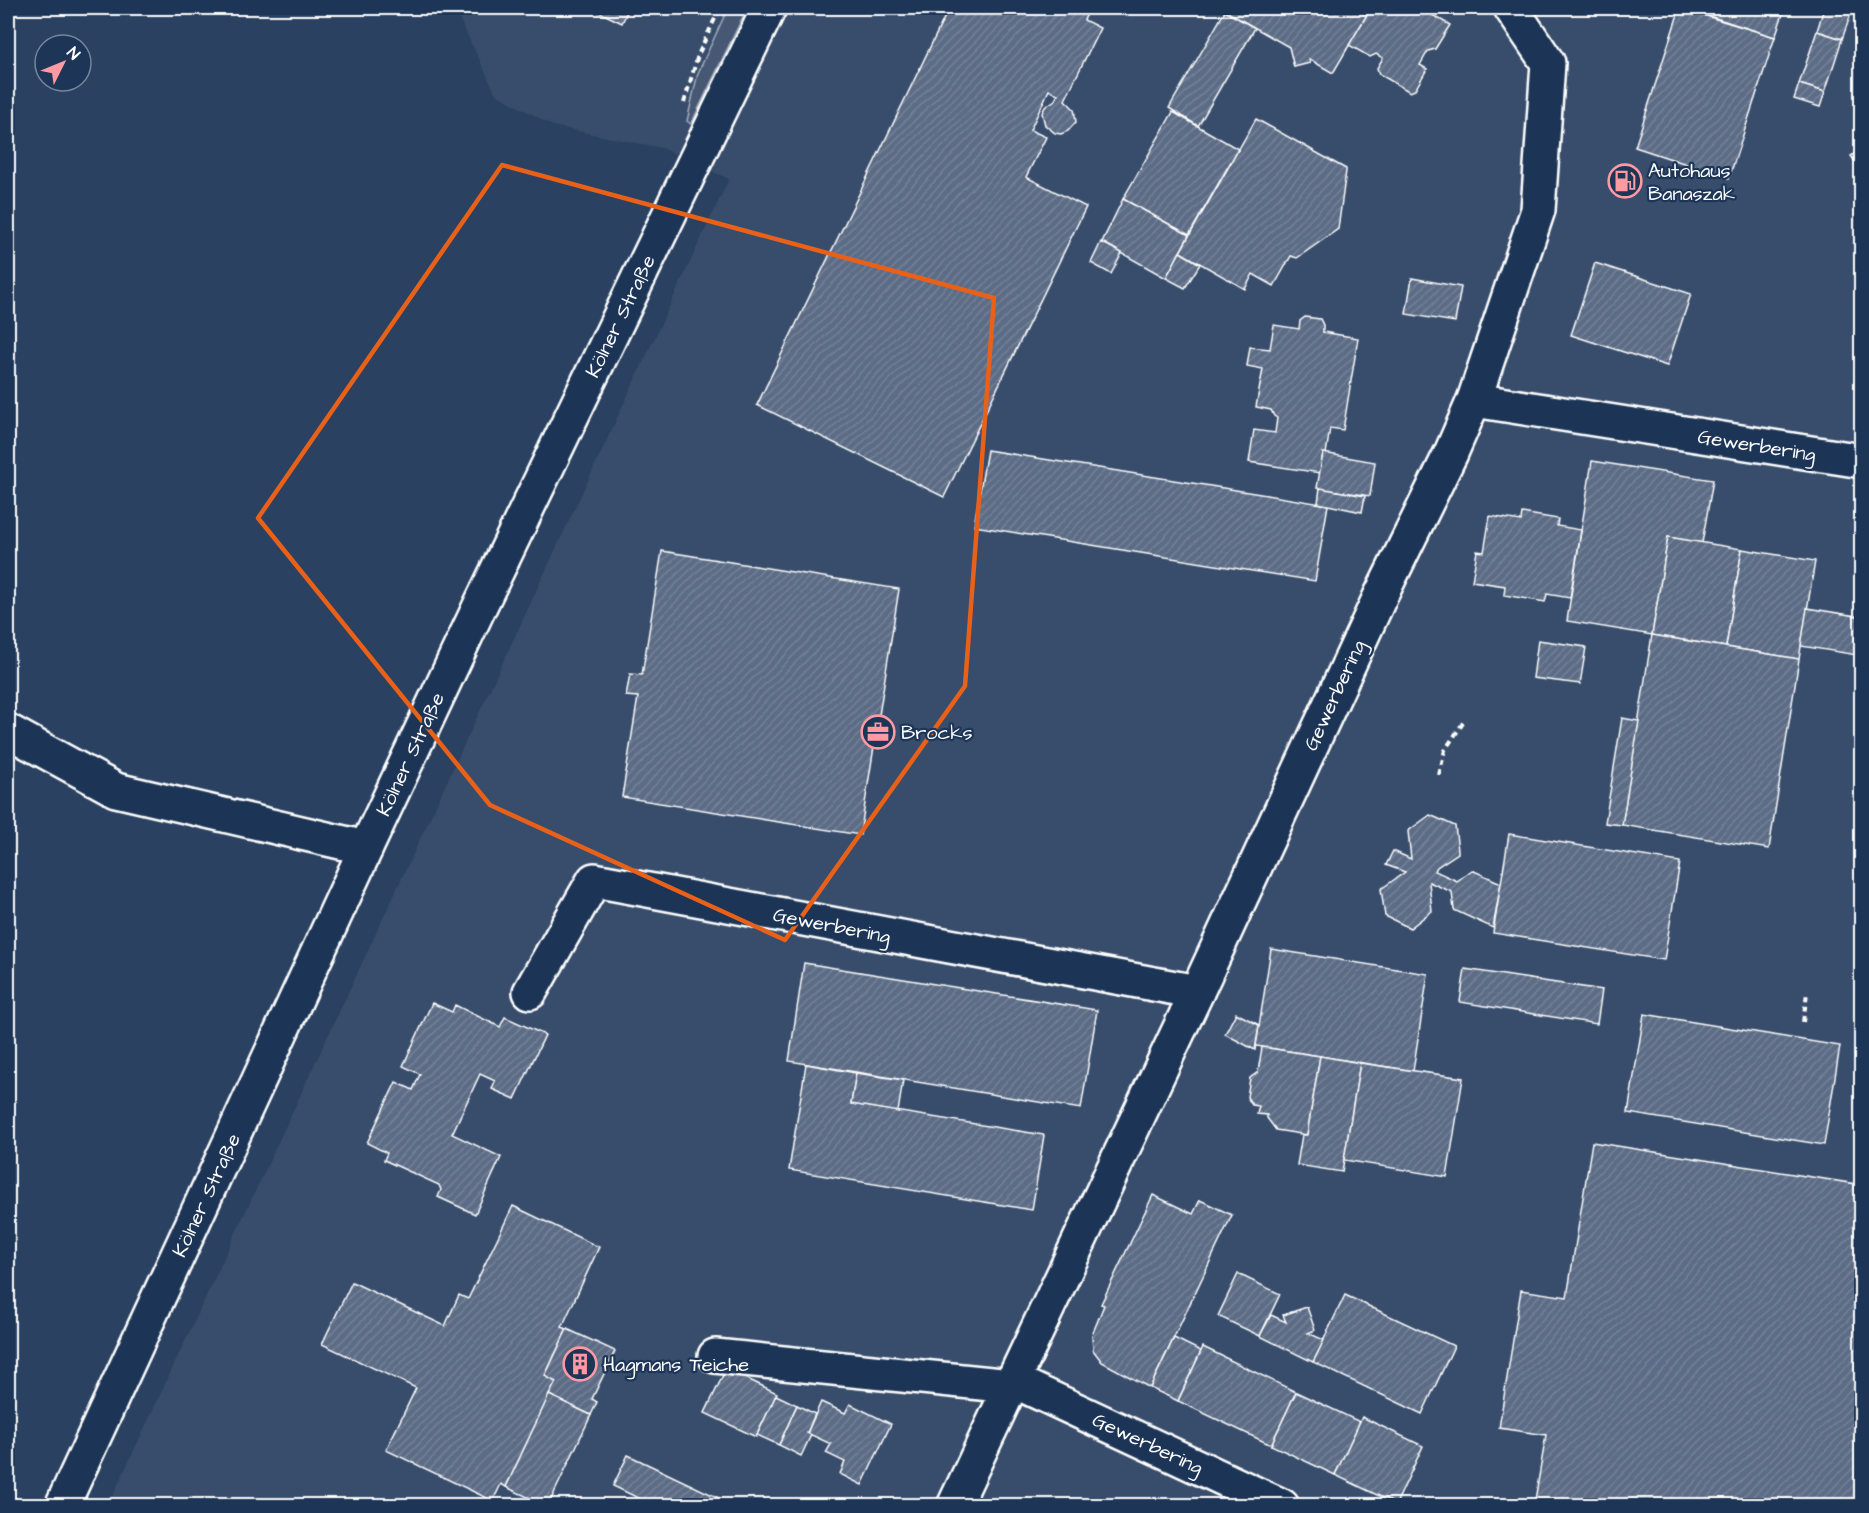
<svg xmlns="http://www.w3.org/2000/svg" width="1869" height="1513" font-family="'Architects Daughter',sans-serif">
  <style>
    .built { fill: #394e6c }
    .grass { fill: #465975; stroke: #a2acba; stroke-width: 1.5 }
    .building { fill: url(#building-hatch); stroke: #fff; stroke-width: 1.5 }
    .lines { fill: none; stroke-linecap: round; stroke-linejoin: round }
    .minor-casing { stroke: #fff; stroke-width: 38 }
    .major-casing { stroke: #fff; stroke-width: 38 }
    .path { stroke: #fff; stroke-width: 4; stroke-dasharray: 6 4.5; stroke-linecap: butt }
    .minor { stroke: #1d3557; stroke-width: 33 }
    .major { stroke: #1d3557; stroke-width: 33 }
    .marked { fill: none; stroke: #e96118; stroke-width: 4.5; stroke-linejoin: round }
    .labels { text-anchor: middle; stroke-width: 4.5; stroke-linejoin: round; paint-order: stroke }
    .poi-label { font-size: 20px; fill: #fff; stroke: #1d3557; text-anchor: start }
    .street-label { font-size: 20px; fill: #fff; stroke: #1d3557 }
  </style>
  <defs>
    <pattern id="building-hatch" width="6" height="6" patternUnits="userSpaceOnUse" patternTransform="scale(1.5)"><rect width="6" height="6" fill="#5b6c86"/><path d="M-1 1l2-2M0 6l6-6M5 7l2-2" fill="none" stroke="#748298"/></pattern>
  </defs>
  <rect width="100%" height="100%" fill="#2a4161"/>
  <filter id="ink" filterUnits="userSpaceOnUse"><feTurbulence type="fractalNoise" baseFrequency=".0167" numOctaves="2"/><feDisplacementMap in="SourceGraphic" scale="12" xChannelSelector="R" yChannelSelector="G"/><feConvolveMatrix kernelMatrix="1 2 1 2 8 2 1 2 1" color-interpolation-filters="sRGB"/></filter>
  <g filter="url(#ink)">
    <path class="built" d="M454,8H1861V1505L108,1506L729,179L662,148L553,126L496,94Z"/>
    <path class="grass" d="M728,8H747L691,124L687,121L698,73Z"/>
    <g class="building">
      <path d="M591,8H629L622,23Z"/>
      <path d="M949,8H1090L1084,20L1100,28L1065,100L1074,109L1076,122L1068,131L1061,134L1055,133L1045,125L1042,113L1045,107L1055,100L1058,94L1049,90L1030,130L1046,137L1026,177L1086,207L944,497L757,405Z"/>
      <path d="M1220,8H1371L1333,73L1309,59L1310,63L1294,67L1289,47Z"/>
      <path d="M1371,8H1420L1450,25L1435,49L1428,51L1420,65L1427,69L1415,90L1410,92L1379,74L1377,68L1383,58L1376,54L1370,57L1349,45Z"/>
      <path d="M1420,8H1436L1432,15Z"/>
      <path d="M1680,8L1775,37L1729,178L1635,147Z"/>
      <path d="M1684,8H1785L1775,37Z"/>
      <path d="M1824,8H1853L1842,39L1817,31Z"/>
      <path d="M1225,11L1255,28L1198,126L1169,108Z"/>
      <path d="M1817,31L1842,39L1825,92L1799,84Z"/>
      <path d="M1799,84L1825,92L1820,107L1794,99Z"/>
      <path d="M1173,112L1238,149L1189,235L1123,199Z"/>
      <path d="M1256,119L1346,169V171L1338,229L1297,258L1291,256L1274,286L1253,274L1245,289L1180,252Z"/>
      <path d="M1862,149V172L1851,156Z"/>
      <path d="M1123,199L1189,235L1166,278L1102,242Z"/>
      <path d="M1101,242L1122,253L1111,274L1091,263Z"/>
      <path d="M1180,252L1200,264L1185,288L1166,278Z"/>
      <path d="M1595,263L1691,294L1667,366L1571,335Z"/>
      <path d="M1412,278L1461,287L1455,322L1406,314Z"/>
      <path d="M1305,317L1320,319L1323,325V332L1358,338L1343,430L1330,428L1326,454L1323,453L1320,473L1249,462L1254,430L1275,433L1277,418L1274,416L1271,410L1256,407L1263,369L1247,366L1250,347L1270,349L1274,325L1299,329L1300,321Z"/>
      <path d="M987,450L1328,505L1315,581L974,526Z"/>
      <path d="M1323,453L1375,462L1370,496L1317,488Z"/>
      <path d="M1592,461L1713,480L1702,543L1668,537L1652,635L1567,621Z"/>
      <path d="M1320,488L1365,496L1362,512L1318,503Z"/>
      <path d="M1522,513L1558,519L1557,526L1581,530L1570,598L1547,594L1545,602L1504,595L1505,586L1472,581L1477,551L1484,552L1490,516L1521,521Z"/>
      <path d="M1668,537L1742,549L1726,647L1652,635Z"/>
      <path d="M1742,549L1815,561L1799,659L1726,647Z"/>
      <path d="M662,551L899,589L860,835L622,797L638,697L626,696L630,674L642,675Z"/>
      <path d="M1807,608L1862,617V643H1860L1857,655L1801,646Z"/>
      <path d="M1652,635L1799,659L1769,849L1622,825Z"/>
      <path d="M1538,640L1586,647L1580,684L1533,678Z"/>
      <path d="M1622,718L1639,721L1622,825L1605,823Z"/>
      <path d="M1430,815L1455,826L1458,850V853L1437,867L1435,871L1457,881L1472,870L1501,883L1493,928L1454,910L1452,892L1429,882L1432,911L1410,928L1385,916L1381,889L1405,872L1386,865L1393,851L1411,859L1408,831Z"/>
      <path d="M1509,834L1680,862L1664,960L1493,933Z"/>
      <path d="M1271,949L1428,974L1413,1071L1256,1046Z"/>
      <path d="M804,963L1097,1010L1081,1109L789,1061Z"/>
      <path d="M1465,969L1602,990L1597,1024L1460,1002Z"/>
      <path d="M432,1003L452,1012L455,1005L500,1027L505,1017L545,1035L515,1099L492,1089L495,1081L480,1074L452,1134L501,1157L475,1214L438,1197L441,1190L439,1185L384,1160L387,1153L367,1143L396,1082L413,1090L420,1074L403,1066Z"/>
      <path d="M1236,1013L1259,1025L1255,1050L1225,1034Z"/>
      <path d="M1644,1014L1840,1046L1824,1145L1628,1113Z"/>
      <path d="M1262,1047L1320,1056L1307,1135L1276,1130L1267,1118V1115L1257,1114L1259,1106L1252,1105L1247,1097L1250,1078L1258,1072Z"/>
      <path d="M1320,1056L1360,1063L1342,1172L1297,1165L1302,1135H1307Z"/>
      <path d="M1360,1063L1463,1078L1447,1177L1344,1160Z"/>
      <path d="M806,1064L856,1073L851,1104L1044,1135L1032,1210L789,1170Z"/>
      <path d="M856,1073L903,1080L898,1112L851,1104Z"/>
      <path d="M1592,1142L1862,1185V1506H1534L1546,1435L1499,1428L1521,1290L1567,1297Z"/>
      <path d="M1153,1195L1193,1214L1200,1200L1232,1215L1150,1388L1102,1362L1093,1350L1092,1335L1104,1305L1101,1304Z"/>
      <path d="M513,1206L599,1247L562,1327L567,1329L545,1376L556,1382L506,1487L501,1484L493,1501L386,1450L416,1388L322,1344L352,1282L445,1326L459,1295L468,1299Z"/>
      <path d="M1238,1274L1280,1294L1260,1336L1218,1316Z"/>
      <path d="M1345,1295L1454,1346L1422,1414L1313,1362Z"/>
      <path d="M1307,1307L1315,1330L1308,1333L1324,1340L1313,1362L1260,1336L1271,1315L1286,1322L1283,1315Z"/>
      <path d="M567,1329L615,1351L592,1399L597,1402L591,1415L549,1395L556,1382L545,1376Z"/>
      <path d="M1174,1338L1201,1351L1178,1401L1150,1388Z"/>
      <path d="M1203,1347L1296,1392L1271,1445L1178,1401Z"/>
      <path d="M726,1369L777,1393L756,1437L705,1413Z"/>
      <path d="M1296,1392L1360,1422L1335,1475L1271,1445Z"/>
      <path d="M549,1395L591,1415L548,1506H547L506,1487Z"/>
      <path d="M776,1395L797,1405L779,1445L757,1435Z"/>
      <path d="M821,1402L845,1413L850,1404L891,1424L862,1485L840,1474L845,1462L826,1453L831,1444L807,1433Z"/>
      <path d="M797,1405L815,1414L807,1433L811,1435L801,1456L779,1445Z"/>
      <path d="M1362,1417L1423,1446L1396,1504L1335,1475Z"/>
      <path d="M628,1455L719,1498L715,1506H655L613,1486Z"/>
    </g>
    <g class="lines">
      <g class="minor-casing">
        <g id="minor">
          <path d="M1511,8L1548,63L1538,210L1474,400L1862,461"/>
          <path d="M8,731L116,790L366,848"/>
          <path d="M530,992L594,880L1197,992"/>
          <path d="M715,1356L1011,1386"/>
          <path d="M1014,1381L1282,1506"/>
          <path d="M954,1506L1197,992L1380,597L1451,453L1474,400"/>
        </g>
      </g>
      <g class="major-casing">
        <path id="major" d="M62,1506L366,848L479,608L769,8"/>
      </g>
      <g class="path">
        <path d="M684,103L698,55L720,8"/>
        <path d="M1439,775L1445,750L1465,720"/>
        <path d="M1803,1022L1807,993"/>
      </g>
      <use href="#minor" class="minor"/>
      <use href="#major" class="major"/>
    </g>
  </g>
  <path class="marked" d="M502,165L994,298L965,686L785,940L490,805L258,518Z"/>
  <defs>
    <g id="fuel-ring" transform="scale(1.725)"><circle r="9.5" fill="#1d3557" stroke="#ff9aa2" stroke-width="1.5"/><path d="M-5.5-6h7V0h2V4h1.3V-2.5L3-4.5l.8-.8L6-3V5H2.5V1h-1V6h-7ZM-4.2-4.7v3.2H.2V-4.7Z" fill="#ff9aa2"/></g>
    <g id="office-ring" transform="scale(1.725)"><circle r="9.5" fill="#1d3557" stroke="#ff9aa2" stroke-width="1.5"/><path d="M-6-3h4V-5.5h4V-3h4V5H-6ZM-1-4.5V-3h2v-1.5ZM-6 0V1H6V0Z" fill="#ff9aa2"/></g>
    <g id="building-ring" transform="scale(1.725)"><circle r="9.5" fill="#1d3557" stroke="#ff9aa2" stroke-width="1.5"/><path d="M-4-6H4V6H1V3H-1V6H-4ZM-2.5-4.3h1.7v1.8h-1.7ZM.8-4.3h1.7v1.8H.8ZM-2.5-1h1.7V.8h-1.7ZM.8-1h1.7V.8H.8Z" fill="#ff9aa2"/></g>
  </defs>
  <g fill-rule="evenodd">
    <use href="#fuel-ring" x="1625" y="181"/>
    <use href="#office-ring" x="878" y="732"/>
    <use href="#building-ring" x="580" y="1364"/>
  </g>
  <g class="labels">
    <g class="poi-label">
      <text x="1648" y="177">Autohaus<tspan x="1648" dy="23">Banaszak</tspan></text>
      <text x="901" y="739">Brocks</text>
      <text x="603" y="1371">Hagmans Teiche</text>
    </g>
    <g class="street-label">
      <text transform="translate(620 316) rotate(-64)" y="7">Kölner Straße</text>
      <text transform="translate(1757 445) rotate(9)" y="7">Gewerbering</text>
      <text transform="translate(1334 695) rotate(-65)" y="7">Gewerbering</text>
      <text transform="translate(410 754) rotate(-65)" y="7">Kölner Straße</text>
      <text transform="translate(832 925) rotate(11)" y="7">Gewerbering</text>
      <text transform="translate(206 1195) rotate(-65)" y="7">Kölner Straße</text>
      <text transform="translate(1148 1443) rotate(25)" y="7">Gewerbering</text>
    </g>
  </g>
  <rect width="1869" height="1513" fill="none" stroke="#1d3557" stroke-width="30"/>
  <rect x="15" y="15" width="1839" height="1483" fill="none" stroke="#fff" stroke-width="2" filter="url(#ink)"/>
  <g transform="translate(63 63) rotate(47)"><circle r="28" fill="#1d3557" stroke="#77869a" stroke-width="1.5"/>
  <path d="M0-4.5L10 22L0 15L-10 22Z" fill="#ff9aa2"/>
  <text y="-9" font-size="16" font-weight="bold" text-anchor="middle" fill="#ffffff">N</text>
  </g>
</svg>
